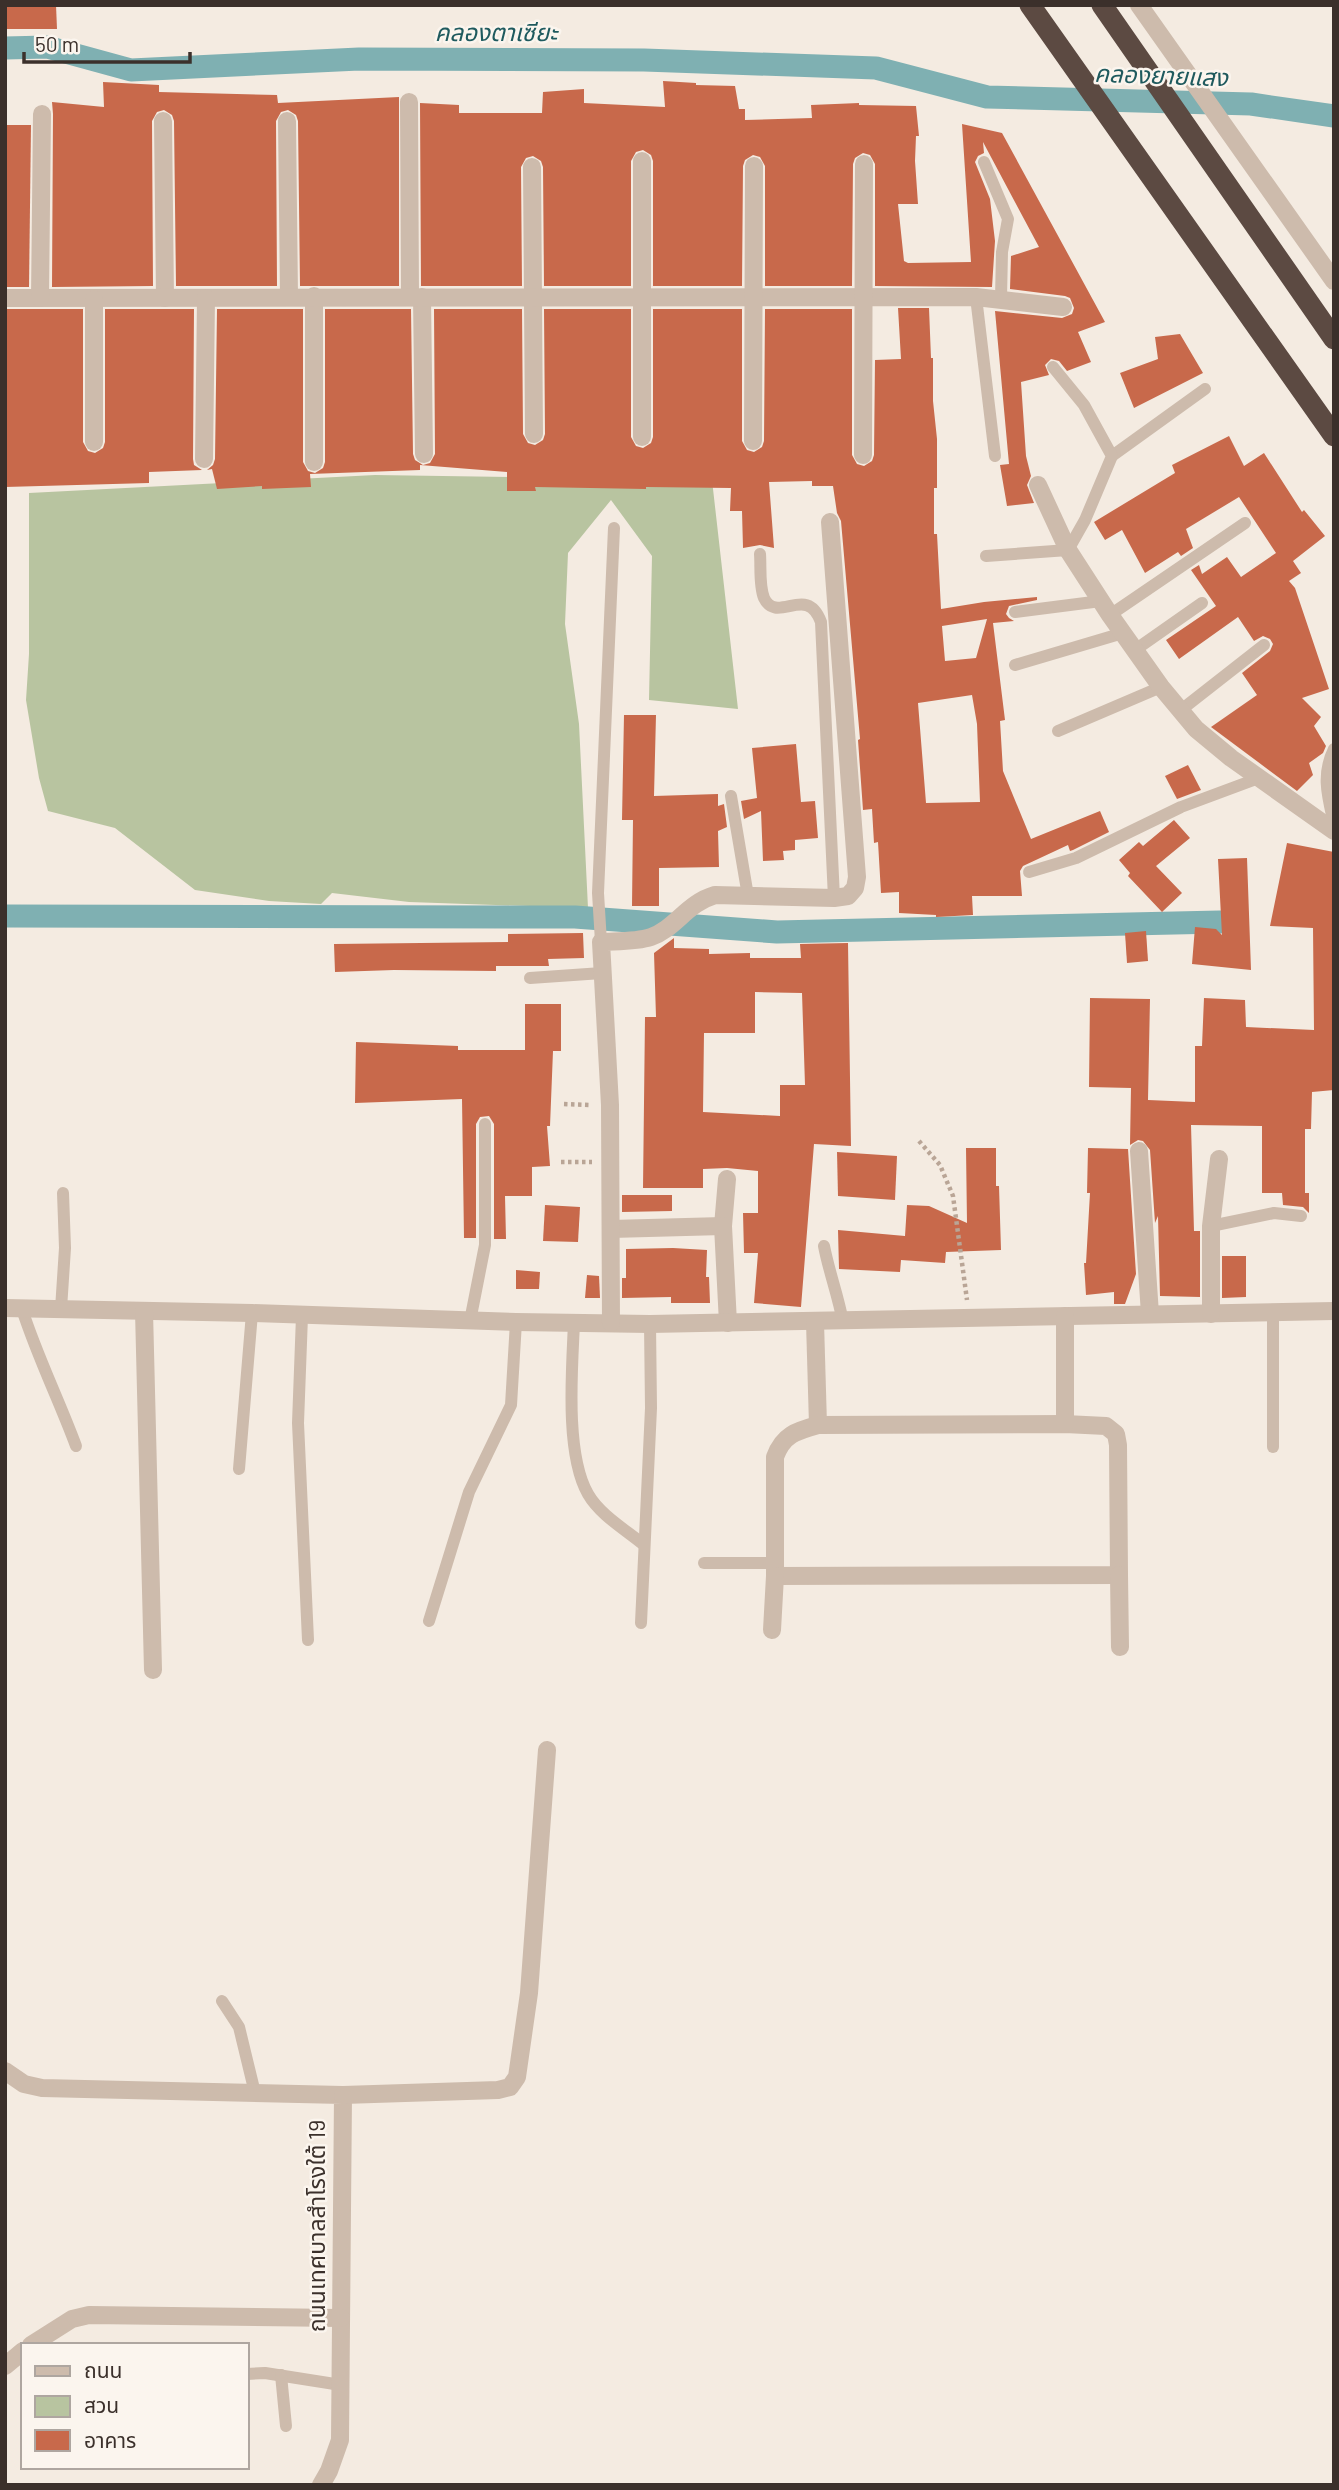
<svg xmlns="http://www.w3.org/2000/svg" width="1339" height="2490" font-family="Barlow,'Noto Sans Thai',sans-serif">
  <style>
    .green { fill: #b8c4a0 }
    .lines { fill: none; stroke-linecap: round; stroke-linejoin: round }
    .canal { stroke: #7fb0b2; stroke-width: 23 }
    .building { fill: #c8694b; fill-rule: evenodd }
    .path { stroke: #b9a596; stroke-width: 4.5; stroke-dasharray: 3.5 3.5; stroke-linecap: butt }
    .lane { stroke: #cdbbac; stroke-width: 12 }
    .street { stroke: #cdbbac; stroke-width: 18 }
    .highway { stroke: #5c4a42; stroke-width: 21 }
    .labels { text-anchor: middle; stroke-width: 5; stroke-linejoin: round; paint-order: stroke }
    .street-label { font-size: 23px; fill: #3b302b; stroke: #fbf5ee }
    .water-label { font-size: 24px; font-style: italic; fill: #1f5a5e; stroke: #fbf5ee }
  </style>
  <rect width="100%" height="100%" fill="#f4ebe1"/>
  <path class="green" d="M375,475L712,480L738,709L649,700L652,556L611,500L568,553L565,624L579,724L588,908L409,902L332,893L321,904L269,901L195,890L115,828L48,811L39,778L26,700L29,654V493Z"/>
  <g class="lines">
    <g class="canal">
      <path d="M5,48L47,47L131,70L359,59L644,60L876,68L987,97L1251,104L1334,116"/>
      <path d="M5,916L575,917L777,932L1220,922"/>
    </g>
  </g>
  <g class="building">
    <path d="M5,5H56L57,29H5Z"/>
    <path d="M663,81L696,83V85L735,86L739,109H745V120L812,118L811,105L859,103V105L916,106L919,136H916L915,161L918,204H898L904,261L908,263L971,262L962,124L1002,133L1105,322L1078,332L1091,362L1067,371L1059,361L1051,359L1045,365L1049,375L1021,382L1026,456L1031,476L1027,485L1034,503L1007,506L1000,465L1009,464L995,311L1062,318L1072,314L1074,308L1070,298L1065,296L1010,289L1011,256L1039,247L983,142L984,153L978,156L975,162L990,199L995,241L992,287L875,286V164L870,155L863,153L855,158L853,164L852,286H765V166L760,157L753,155L745,160L743,166L742,286H653V161L651,155L643,150L636,152L631,161V286H544L543,167L541,161L533,156L526,158L521,167L522,286H421L420,103L459,105V113H542L543,92L584,89V103L665,107Z"/>
    <path d="M103,82L159,85V92L277,95L278,103L399,97V286H300L298,121L296,115L288,110L281,112L276,121L277,286H176L174,121L172,115L164,110L157,112L152,121L153,286L52,287L53,114L52,102L104,107Z"/>
    <path d="M5,125H31L29,287H5Z"/>
    <path d="M898,308H929L931,358H933V401L937,439V488H934V534H937L941,609L984,602L1037,597V600L1009,606L1006,614L1009,618L1014,621L993,623L1005,720L1000,721L1003,771L1031,839L1100,811L1109,832L1073,850L1070,851L1068,845L1023,866L1020,871L1022,896H972L973,915L936,917V915L899,913V892L881,893L878,842L874,843L872,809L863,810L858,740L860,739L841,521L837,513L833,486H812V481L769,482L774,548L760,545L743,548L742,511H730L731,488L646,487V489L535,487L536,491H507V472L420,465V470L310,474L311,487L262,489V486L217,489L212,469L207,470L213,465L215,459L217,309H303V462L308,471L315,473L323,468L325,462V309H411L413,454L415,460L423,465L430,463L435,454L434,309H522L523,434L528,443L535,445L543,440L545,434L544,309H631V437L636,446L643,448L651,443L653,437V309H742V441L747,450L754,452L762,447L764,441L765,309H852V455L857,464L864,466L872,461L874,455L875,360L901,359ZM987,619L976,658L945,661L942,626ZM972,695L977,724L980,802L926,803L918,703Z"/>
    <path d="M5,309H83V442L88,451L95,453L103,448L105,442V309H194L193,459L194,465L202,470L149,472V483L5,487Z"/>
    <path d="M1180,334L1203,373L1134,408L1120,373L1158,359L1155,337Z"/>
    <path d="M1229,436L1244,466L1264,453L1302,512L1304,510L1325,536L1293,561L1301,573L1289,581L1295,588L1329,689L1302,698L1321,717L1314,726L1326,746L1323,753L1309,763L1313,775L1297,791L1211,727L1257,695L1242,673L1270,651L1273,644L1270,639L1263,636L1254,641L1238,617L1179,659L1166,640L1216,606L1191,570L1199,565L1202,574L1227,557L1241,577L1276,553L1239,497L1186,529L1193,548L1181,556L1178,552L1145,573L1122,530L1105,540L1094,522L1175,473L1172,465Z"/>
    <path d="M624,715H656L654,796L718,794V806L724,804L727,827L718,831L719,867L659,868V906H632L633,820H622Z"/>
    <path d="M796,744L801,802L815,801L818,838L795,840V850L783,851L784,860L763,861L761,811L744,819L741,801L757,798L752,748Z"/>
    <path d="M1188,765L1201,790L1177,799L1165,776Z"/>
    <path d="M1174,820L1190,838L1156,866L1182,893L1162,912L1128,876L1130,873L1119,860L1139,842L1143,846Z"/>
    <path d="M1287,843L1334,852V1090L1312,1092L1311,1129H1305V1193H1309V1213L1303,1207L1283,1205L1282,1193H1262V1126L1191,1125L1194,1231H1200V1297L1160,1296L1158,1216L1155,1223L1150,1150L1143,1141L1138,1140L1130,1145L1131,1088L1089,1087L1090,998L1150,999L1148,1100L1195,1102V1046H1202L1204,998L1245,1000L1246,1027L1314,1030L1313,928L1270,926Z"/>
    <path d="M1247,858L1251,970L1192,964L1195,927L1216,929L1222,935L1218,859Z"/>
    <path d="M1146,931L1148,961L1127,963L1125,933Z"/>
    <path d="M583,933L584,958L548,959L549,966H496V971L394,970L335,972L334,944L508,942V934Z"/>
    <path d="M674,938V948L709,949V954L750,953V958H801L800,944L848,943L851,1146L814,1144L801,1307L754,1303L758,1253H744L743,1213H758V1171L727,1168L703,1169V1188H643L645,1017H656L654,953ZM755,992L802,993L805,1085H780V1116L703,1112L704,1033H755Z"/>
    <path d="M525,1004H561V1051H553L550,1126H547L550,1166L532,1167V1196H505L506,1239H494V1124L489,1116L480,1117L476,1124V1238H464L462,1099L355,1103L356,1042L458,1046V1050H525Z"/>
    <path d="M966,1148H996V1186H999L1001,1250L946,1252L945,1263L901,1260L900,1272L839,1269L838,1230L905,1236L907,1205L929,1206L967,1223Z"/>
    <path d="M1088,1148L1128,1149L1136,1274L1125,1304H1114V1292L1086,1295L1084,1263H1086L1090,1193H1087Z"/>
    <path d="M837,1152L897,1156L895,1200L838,1196Z"/>
    <path d="M622,1195H672V1211L622,1212Z"/>
    <path d="M545,1205L580,1207L578,1242L543,1241Z"/>
    <path d="M673,1248L707,1250L706,1277H709L710,1303H671V1297L622,1298V1278H626V1249Z"/>
    <path d="M1222,1256H1246V1297L1222,1298Z"/>
    <path d="M516,1270L540,1272L539,1289H516Z"/>
    <path d="M587,1275L599,1276L600,1298H585Z"/>
  </g>
  <g class="lines">
    <g class="path">
      <path d="M564,1104L591,1105"/>
      <path d="M919,1141L940,1165L953,1196L967,1300"/>
      <path d="M561,1162H592"/>
    </g>
    <g class="lane">
      <path d="M984,162L1008,219L1002,252L1001,298"/>
      <path d="M976,297L995,456"/>
      <path d="M1112,456L1205,389"/>
      <path d="M760,554C761,567 759,586 764,598C777,625 807,583 821,622L834,898"/>
      <path d="M986,556L1068,550L1085,520L1112,456L1084,405L1053,367"/>
      <path d="M1015,612L1101,601"/>
      <path d="M1110,615L1245,523"/>
      <path d="M1135,650L1202,603"/>
      <path d="M1015,665L1123,633"/>
      <path d="M1181,710L1264,645"/>
      <path d="M1058,731L1161,687"/>
      <path d="M1334,749C1321,775 1328,797 1334,824"/>
      <path d="M731,796L748,896"/>
      <path d="M1029,872L1076,858L1181,807L1259,778"/>
      <path d="M601,942L598,893L614,528"/>
      <path d="M530,978L602,973"/>
      <path d="M1211,1226L1274,1213L1301,1216"/>
      <path d="M824,1246C829,1272 838,1295 843,1322"/>
      <path d="M22,1309C37,1356 59,1400 76,1446"/>
      <path d="M61,1309L65,1248L63,1193"/>
      <path d="M1273,1312V1447"/>
      <path d="M302,1316L298,1423L308,1640"/>
      <path d="M470,1321L485,1245V1124"/>
      <path d="M574,1323C572,1369 565,1454 588,1494C600,1515 626,1530 644,1545"/>
      <path d="M239,1469L252,1313"/>
      <path d="M704,1563H776"/>
      <path d="M429,1621L469,1492L511,1405L516,1322"/>
      <path d="M641,1623L651,1408L650,1324"/>
      <path d="M222,2001L239,2027L255,2093"/>
      <path d="M247,2374L265,2373L341,2385"/>
      <path d="M281,2375L286,2426"/>
    </g>
    <g class="street">
      <path d="M1139,5L1334,281"/>
      <path d="M409,102L410,297"/>
      <path d="M163,121L165,298"/>
      <path d="M287,121L289,297"/>
      <path d="M532,167L534,434"/>
      <path d="M314,296V462"/>
      <path d="M422,297L424,454"/>
      <path d="M5,298L976,297L1063,307"/>
      <path d="M40,298L42,114"/>
      <path d="M94,299V442"/>
      <path d="M642,437V161"/>
      <path d="M753,441L754,166"/>
      <path d="M863,455L864,164"/>
      <path d="M204,459L206,298"/>
      <path d="M1038,485L1068,550L1110,615L1161,687L1196,729L1231,758L1334,831"/>
      <path d="M1139,1151L1150,1314"/>
      <path d="M727,1179L723,1226L728,1323"/>
      <path d="M611,1229L723,1226"/>
      <path d="M5,1308L252,1313L516,1322L650,1324L1334,1311"/>
      <path d="M144,1311L153,1670"/>
      <path d="M1211,1314V1226L1219,1159"/>
      <path d="M815,1322L818,1425"/>
      <path d="M611,1323L610,1105L601,942C616,941 636,942 651,937C675,929 687,903 715,895L834,898L848,896L855,888L857,877L830,522"/>
      <path d="M1065,1424L1106,1426L1116,1434L1118,1445L1119,1575L775,1576V1457C783,1435 796,1431 818,1425Z"/>
      <path d="M1065,1424V1316"/>
      <path d="M1119,1575L1120,1647"/>
      <path d="M772,1630L775,1576"/>
      <path d="M5,2071L24,2084L42,2088L343,2095L340,2440L329,2471L321,2485"/>
      <path d="M343,2095L498,2090L510,2087L517,2077L529,1993L547,1750"/>
      <path d="M31,2345L72,2319L89,2315L341,2318"/>
      <path d="M5,2366L23,2351"/>
    </g>
    <g class="highway">
      <path d="M1030,5L1334,436"/>
      <path d="M1102,5L1334,339"/>
    </g>
  </g>
  <g class="labels">
    <g class="street-label">
      <text transform="translate(317 2226) rotate(-90)" y="8">ถนนเทศบาลสำโรงใต้ 19</text>
    </g>
    <g class="water-label">
      <text x="496" y="41">คลองตาเซียะ</text>
      <text transform="translate(1161 76) rotate(2)" y="8">คลองยายแสง</text>
    </g>
  </g>
  <rect width="1339" height="2490" fill="none" stroke="#3b302b" stroke-width="14"/>
  <rect x="21" y="2343" width="228" height="126" fill="#fbf5ee" stroke="#aea6a0" stroke-width="2"/>
  <rect x="35" y="2366" width="35" height="10" fill="#cdbbac" stroke="#aea6a0" stroke-width="2"/>
  <text x="84" y="2378" font-size="21" fill="#3b302b">ถนน</text>
  <rect x="35" y="2396" width="35" height="21" fill="#b8c4a0" stroke="#aea6a0" stroke-width="2"/>
  <text x="84" y="2413" font-size="21" fill="#3b302b">สวน</text>
  <rect x="35" y="2430" width="35" height="21" fill="#c8694b" stroke="#aea6a0" stroke-width="2"/>
  <text x="84" y="2448" font-size="21" fill="#3b302b">อาคาร</text>
  <path d="M24 52v10h166v-10" fill="none" stroke="#3b302b" stroke-width="3.5"/>
  <text x="35" y="52" font-size="21" fill="#3b302b" stroke="#fbf5ee" stroke-width="5" paint-order="stroke">50 m</text>
</svg>
